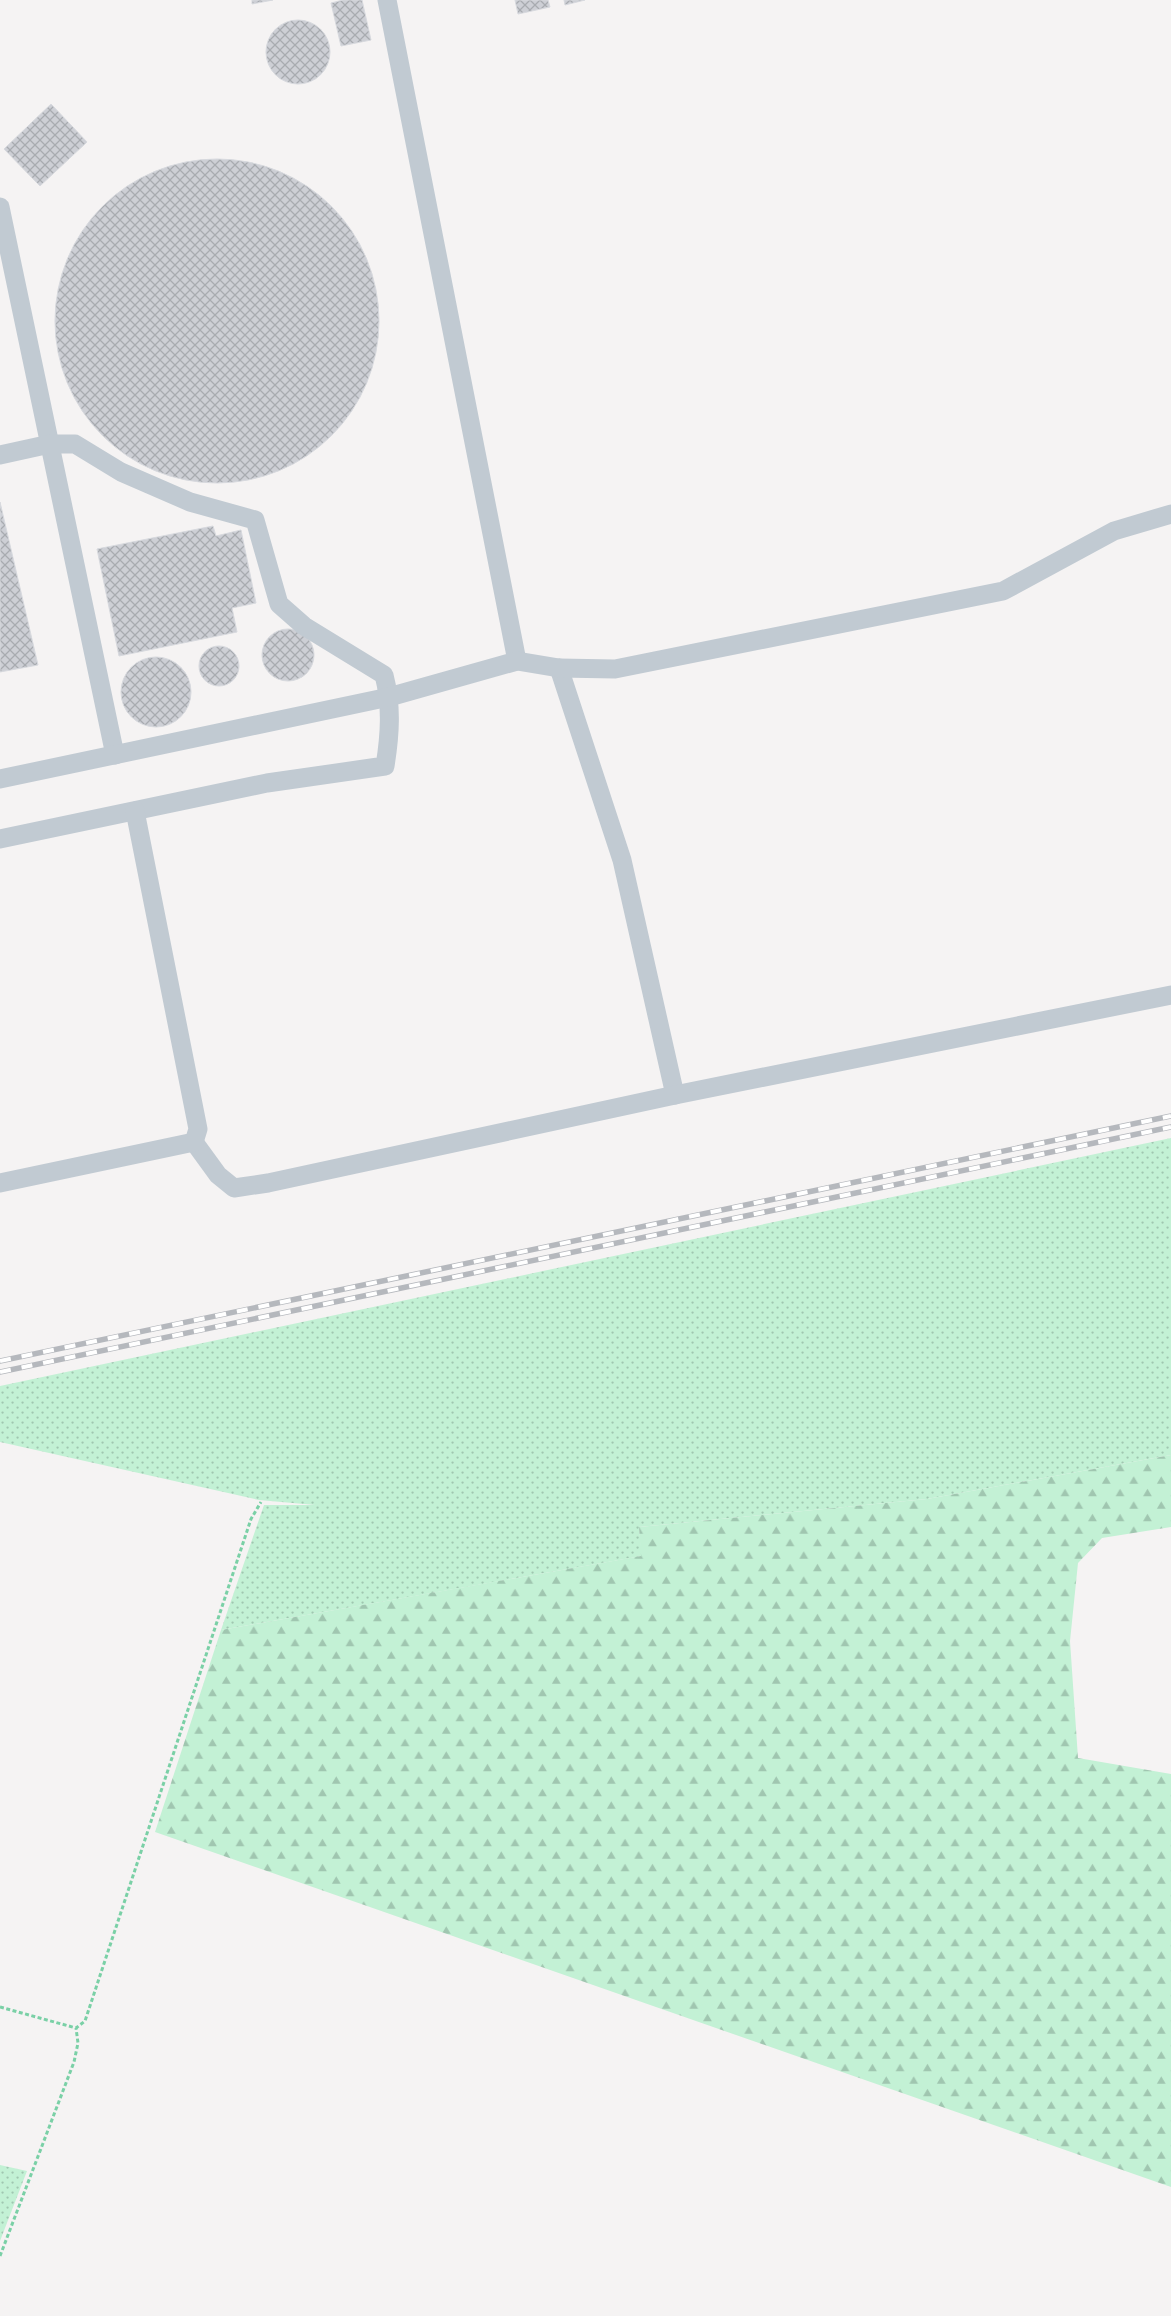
<svg xmlns="http://www.w3.org/2000/svg" width="1171" height="2316" font-family="'Nunito Sans',sans-serif">
  <style>
    .grass { fill: url(#grass-dots) }
    .forest { fill: url(#forest-firs) }
    .building { fill: url(#building-cross-hatch); stroke: #d7d9de }
    .lines { fill: none; stroke-linecap: round; stroke-linejoin: round }
    .path { stroke: #7ad0a6; stroke-width: 3; stroke-dasharray: 4 2.5; stroke-linecap: butt }
    .minor { stroke: #c1cad2; stroke-width: 19 }
    .rail-casing { stroke: #b5b8bd; stroke-width: 5.5 }
    .rail { stroke: #fff; stroke-width: 4; stroke-dasharray: 11; stroke-linecap: butt }
  </style>
  <defs>
    <pattern id="grass-dots" width="8" height="8" patternUnits="userSpaceOnUse" patternTransform="scale(1.25)"><rect width="8" height="8" fill="#c3f1d5"/><path d="M2 2h.1M6 6h.1" fill="none" stroke="#a0c6b0" stroke-width="1.8" stroke-linecap="round"/></pattern>
    <pattern id="forest-firs" width="22" height="20" patternUnits="userSpaceOnUse" patternTransform="scale(1.25)"><rect width="22" height="20" fill="#c3f1d5"/><path d="M5 1l3.5 6h-7zM16 11l3.5 6h-7z" fill="#a0c6b0"/></pattern>
    <pattern id="building-cross-hatch" width="8" height="8" patternUnits="userSpaceOnUse" patternTransform="scale(1.25)"><rect width="8" height="8" fill="#cdcfd5"/><path d="M0 0l8 8M0 8l8-8" fill="none" stroke="#a8abb0"/></pattern>
  </defs>
  <rect width="100%" height="100%" fill="#f5f3f3"/>
  <g class="grass">
    <path d="M1171,1138V1455L927,1499L639,1527L642,1556L221,1630L264,1505H315L259,1500L0,1442V1386Z"/>
    <path d="M0,2165L27,2171L0,2241Z"/>
  </g>
  <path class="forest" d="M1171,1455V1527L1102,1538L1078,1563L1070,1641L1078,1758L1171,1774V2187L155,1832L221,1630L641,1556L639,1527L927,1499Z"/>
  <g class="building">
    <path d="M252,0H273L252,4Z"/>
    <path d="M343,0H362L371,40L341,46L331,3Z"/>
    <path d="M515,0H548L550,7L518,14Z"/>
    <path d="M564,0H585L565,5Z"/>
    <circle cx="298" cy="52" r="32"/>
    <path d="M51,104L87,142L40,186L4,149Z"/>
    <circle cx="217" cy="321" r="162"/>
    <path d="M0,502L38,665L0,672Z"/>
    <path d="M213,526L216,536L241,530L256,603L232,608L237,632L119,656L97,549Z"/>
    <circle cx="288" cy="655" r="26"/>
    <circle cx="219" cy="666" r="20"/>
    <circle cx="156" cy="692" r="35"/>
  </g>
  <g class="lines">
    <g class="path">
      <path d="M0,2007L76,2028L85,2021L251,1519L261,1502"/>
      <path d="M0,2256L74,2062L78,2043L76,2028"/>
    </g>
    <g class="minor">
      <path d="M387,0L517,661"/>
      <path d="M0,207L115,755"/>
      <path d="M0,455L50,444H75L121,472L190,502L255,520L279,604L304,626L384,675C392,706 390,735 385,766L267,783L0,839"/>
      <path d="M559,668L622,860L675,1095"/>
      <path d="M0,779L389,697L517,661L559,668L615,669L1003,591L1114,531L1171,514"/>
      <path d="M194,1142L218,1175L234,1188L268,1183L675,1095L1171,995"/>
      <path d="M0,1183L194,1142L198,1129L135,811"/>
    </g>
    <g class="rail-casing">
      <g id="rail">
        <path d="M0,1361L1171,1116"/>
        <path d="M0,1372L1171,1127"/>
      </g>
    </g>
    <use href="#rail" class="rail"/>
  </g>
</svg>
